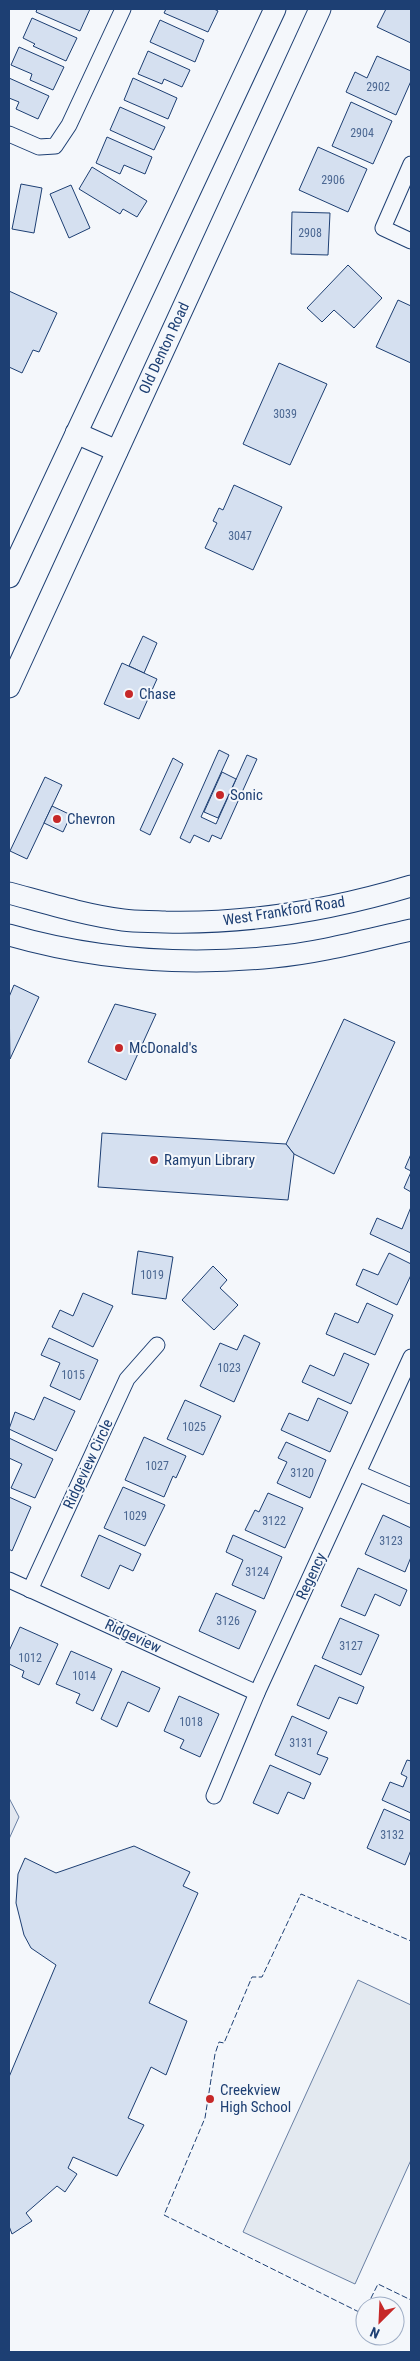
<svg xmlns="http://www.w3.org/2000/svg" width="420" height="2361" font-family="'Roboto Condensed',sans-serif">
  <style>
    .green { fill: #e3e9f0; stroke: #687fa3 }
    .parking { fill: #e3e8f0; stroke: #687fa3 }
    .building { fill: #d5e0f0; stroke: #1d3f73 }
    .lines { fill: none; stroke-linecap: round; stroke-linejoin: round }
    .minor-casing { stroke: #1d3f73; stroke-width: 17 }
    .secondary-casing { stroke: #1d3f73; stroke-width: 23 }
    .minor { stroke: #f4f7fb; stroke-width: 15 }
    .secondary { stroke: #f4f7fb; stroke-width: 21 }
    .fence { stroke: #1d3f73; stroke-width: 1; stroke-dasharray: 6 2.5; stroke-linecap: butt }
    .poi-dot { fill: #c62828; stroke: #f4f7fb; stroke-width: 2 }
    .labels { text-anchor: middle; stroke-width: 4; stroke-linejoin: round; paint-order: stroke }
    .number-label { font-size: 12px; fill: #4b6792 }
    .street-label { font-size: 15px; fill: #1d3f73; stroke: #f4f7fb }
    .poi-label { font-size: 15px; fill: #1d3f73; stroke: #f4f7fb; text-anchor: start }
  </style>
  <rect width="100%" height="100%" fill="#f4f7fb"/>
  <path class="green" d="M358,1980L411,2005V2160L355,2284L243,2232Z"/>
  <path class="parking" d="M9,1798L19,1817L9,1839Z"/>
  <g class="building">
    <path d="M37,9H90L80,31L36,12Z"/>
    <path d="M166,9H214L218,11L208,32L164,13Z"/>
    <path d="M386,9H411V43L377,27Z"/>
    <path d="M32,18L77,38L66,61L33,46L35,44L23,38Z"/>
    <path d="M160,20L204,40L195,62L150,42Z"/>
    <path d="M19,47L64,67L53,90L30,80L32,74L11,65Z"/>
    <path d="M148,51L190,70L182,87L164,79L162,84L138,74Z"/>
    <path d="M377,56L411,71V81L396,115L346,92L355,72L367,78Z"/>
    <path d="M9,78L49,96L38,119L16,109L19,102L9,98Z"/>
    <path d="M133,78L177,98L168,119L124,100Z"/>
    <path d="M351,102L392,121L373,164L332,146Z"/>
    <path d="M120,107L165,127L154,150L110,130Z"/>
    <path d="M107,137L152,157L145,174L124,165L120,174L96,163Z"/>
    <path d="M318,147L367,169L348,212L299,190Z"/>
    <path d="M92,167L147,201L137,217L123,209L120,214L79,189Z"/>
    <path d="M21,184L42,188L34,233L12,229Z"/>
    <path d="M71,185L90,228L69,238L50,194Z"/>
    <path d="M292,212L330,213L328,255L291,254Z"/>
    <path d="M348,265L382,298L354,328L334,310L322,322L307,308Z"/>
    <path d="M9,291L57,313L39,352L33,350L22,373L9,367Z"/>
    <path d="M398,300L411,306V363L376,347Z"/>
    <path d="M279,363L327,384L290,465L243,444Z"/>
    <path d="M234,485L282,507L253,570L205,548L217,523L213,521L219,508L223,510Z"/>
    <path d="M143,636L157,643L144,673L129,666Z"/>
    <path d="M122,663L157,679L139,719L104,704Z"/>
    <path d="M219,750L229,755L201,817L216,824L247,755L257,759L221,839L212,835L209,842L194,835L190,843L180,838Z"/>
    <path d="M173,758L183,764L150,835L140,830Z"/>
    <path d="M222,772L236,779L218,818L204,812Z"/>
    <path d="M45,777L62,785L27,859L10,851Z"/>
    <path d="M52,806L71,815L63,832L44,823Z"/>
    <path d="M14,985L39,997L10,1059L9,997Z"/>
    <path d="M115,1004L156,1014L126,1080L88,1062Z"/>
    <path d="M344,1019L395,1042L334,1174L294,1154L286,1144Z"/>
    <path d="M102,1133L286,1144L294,1154L288,1200L98,1187Z"/>
    <path d="M411,1154V1171L405,1168Z"/>
    <path d="M411,1172V1192L404,1188Z"/>
    <path d="M411,1207V1253L370,1234L377,1218L402,1229Z"/>
    <path d="M138,1251L173,1257L166,1299L132,1294Z"/>
    <path d="M389,1253L411,1264V1275L397,1305L356,1285L363,1269L378,1275Z"/>
    <path d="M213,1266L227,1280L220,1288L238,1305L214,1330L182,1300Z"/>
    <path d="M83,1293L113,1306L93,1347L52,1327L60,1310L73,1316Z"/>
    <path d="M367,1303L393,1315L375,1355L326,1334L335,1313L358,1323Z"/>
    <path d="M244,1335L260,1343L234,1402L200,1386L220,1343L237,1350Z"/>
    <path d="M49,1338L98,1360L80,1400L50,1386L60,1363L41,1355Z"/>
    <path d="M344,1353L369,1364L351,1404L302,1382L310,1365L334,1376Z"/>
    <path d="M44,1397L75,1411L56,1451L9,1429L15,1412L34,1420Z"/>
    <path d="M318,1398L348,1412L330,1452L281,1430L289,1413L308,1421Z"/>
    <path d="M185,1400L221,1416L203,1455L167,1439Z"/>
    <path d="M144,1437L186,1456L176,1478L173,1476L164,1497L125,1480Z"/>
    <path d="M9,1438L53,1459L35,1498L11,1488L22,1464L9,1458Z"/>
    <path d="M286,1442L326,1460L310,1498L277,1483L287,1462L278,1458Z"/>
    <path d="M123,1487L165,1505L145,1546L104,1528Z"/>
    <path d="M268,1493L303,1508L285,1548L245,1530L255,1510L259,1512Z"/>
    <path d="M9,1497L31,1507L12,1551L9,1549Z"/>
    <path d="M383,1515L411,1528V1557L405,1572L365,1554Z"/>
    <path d="M99,1535L141,1554L133,1571L120,1565L109,1589L81,1576Z"/>
    <path d="M233,1535L282,1557L264,1599L232,1585L243,1560L226,1552Z"/>
    <path d="M358,1568L407,1590L400,1606L375,1594L365,1616L341,1606Z"/>
    <path d="M216,1593L256,1611L239,1649L199,1631Z"/>
    <path d="M340,1618L379,1635L361,1675L322,1658Z"/>
    <path d="M20,1627L58,1644L39,1685L22,1677L24,1671L9,1664V1651Z"/>
    <path d="M71,1651L112,1669L93,1711L76,1703L80,1694L56,1684Z"/>
    <path d="M315,1665L364,1687L357,1704L339,1697L329,1719L297,1705Z"/>
    <path d="M122,1671L160,1688L149,1712L128,1702L117,1727L101,1719Z"/>
    <path d="M179,1696L219,1714L200,1757L180,1748L184,1740L164,1731Z"/>
    <path d="M292,1716L327,1732L317,1754L328,1758L320,1775L275,1755Z"/>
    <path d="M407,1760L411,1761V1813L382,1800L390,1782L403,1787L407,1777L401,1774Z"/>
    <path d="M270,1765L311,1783L304,1799L288,1792L278,1814L253,1803Z"/>
    <path d="M384,1809L411,1821V1850L405,1865L367,1848Z"/>
    <path d="M134,1846L190,1872L183,1886L198,1893L149,2003L187,2021L166,2075L151,2067L128,2118L144,2125L117,2176L73,2157L68,2168L77,2174L65,2192L57,2186L26,2213L32,2221L12,2234L9,2226V2077L56,1965L31,1948L24,1935L16,1903L18,1874L25,1858L56,1873Z"/>
  </g>
  <g class="lines">
    <g class="minor-casing">
      <g id="minor">
        <path d="M9,134L39,147L55,146L69,125L123,9"/>
        <path d="M411,164L383,228L411,241"/>
        <path d="M358,1473L411,1496"/>
        <path d="M9,1580L257,1693"/>
        <path d="M30,1590L127,1379L157,1345"/>
        <path d="M214,1796L257,1693L411,1357"/>
      </g>
    </g>
    <g class="secondary-casing">
      <g id="secondary">
        <path d="M76,433L117,451"/>
        <path d="M9,577L275,9"/>
        <path d="M9,687L320,9"/>
        <path d="M9,893C46,903 85,915 123,920C137,922 151,921 165,922C249,924 331,910 411,886"/>
        <path d="M9,935C96,960 183,966 273,957C319,953 366,940 411,930"/>
      </g>
    </g>
    <use href="#minor" class="minor"/>
    <use href="#secondary" class="secondary"/>
    <g class="fence">
      <path d="M367,2306L378,2284L411,2300"/>
      <path d="M365,2310L363,2314L164,2215L205,2118L215,2054L219,2042L224,2043L252,1977H262L301,1894L411,1941"/>
    </g>
  </g>
  <g class="poi-dot">
    <circle cx="129" cy="694" r="5"/>
    <circle cx="220" cy="795" r="5"/>
    <circle cx="57" cy="819" r="5"/>
    <circle cx="119" cy="1048" r="5"/>
    <circle cx="154" cy="1160" r="5"/>
    <circle cx="210" cy="2099" r="5"/>
  </g>
  <g class="labels">
    <g class="number-label">
      <text x="378" y="91">2902</text>
      <text x="362" y="137">2904</text>
      <text x="333" y="184">2906</text>
      <text x="310" y="237">2908</text>
      <text x="285" y="418">3039</text>
      <text x="240" y="540">3047</text>
      <text x="152" y="1279">1019</text>
      <text x="229" y="1372">1023</text>
      <text x="73" y="1379">1015</text>
      <text x="194" y="1431">1025</text>
      <text x="157" y="1470">1027</text>
      <text x="302" y="1477">3120</text>
      <text x="135" y="1520">1029</text>
      <text x="274" y="1525">3122</text>
      <text x="391" y="1545">3123</text>
      <text x="257" y="1576">3124</text>
      <text x="228" y="1625">3126</text>
      <text x="351" y="1650">3127</text>
      <text x="30" y="1662">1012</text>
      <text x="84" y="1680">1014</text>
      <text x="191" y="1726">1018</text>
      <text x="301" y="1747">3131</text>
      <text x="392" y="1839">3132</text>
    </g>
    <g class="street-label">
      <text transform="translate(164 348) rotate(-65)" y="5">Old Denton Road</text>
      <text transform="translate(284 911) rotate(-9)" y="5">West Frankford Road</text>
      <text transform="translate(88 1464) rotate(-65)" y="5">Ridgeview Circle</text>
      <text transform="translate(311 1576) rotate(-65)" y="5">Regency</text>
      <text transform="translate(133 1636) rotate(25)" y="5">Ridgeview</text>
    </g>
    <g class="poi-label">
      <text x="139" y="699">Chase</text>
      <text x="230" y="800">Sonic</text>
      <text x="67" y="824">Chevron</text>
      <text x="129" y="1053">McDonald's</text>
      <text x="164" y="1165">Ramyun Library</text>
      <text x="220" y="2095">Creekview<tspan x="220" dy="17">High School</tspan></text>
    </g>
  </g>
  <rect width="420" height="2361" fill="none" stroke="#1d3f73" stroke-width="20"/>
  <g transform="translate(380 2321) rotate(204)"><circle r="24" fill="#f4f7fb" stroke="#9eadc5"/>
  <path d="M0-4L9 19L0 12L-9 19Z" fill="#c62828"/>
  <text y="-8" font-size="14" font-weight="bold" text-anchor="middle" fill="#1d3f73">N</text>
  </g>
</svg>
